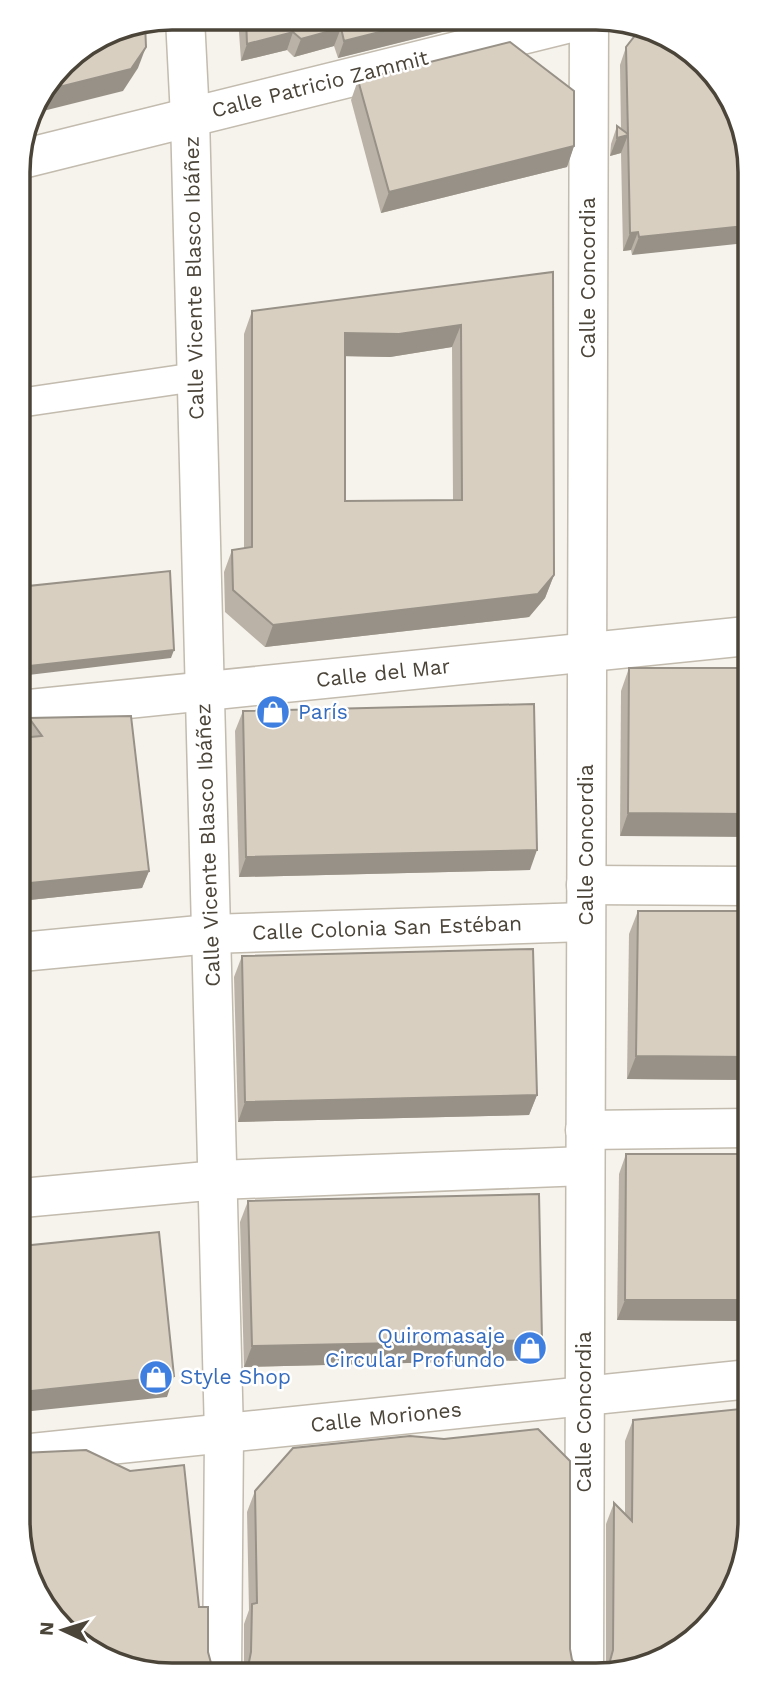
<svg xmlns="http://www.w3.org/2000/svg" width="768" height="1693" font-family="'Work Sans',sans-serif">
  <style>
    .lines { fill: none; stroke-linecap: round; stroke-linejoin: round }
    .service-casing { stroke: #c2bbae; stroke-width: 31 }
    .minor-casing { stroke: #c2bbae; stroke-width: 41 }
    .tertiary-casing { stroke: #c2bbae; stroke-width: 41 }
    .service { stroke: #fff; stroke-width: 28 }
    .minor { stroke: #fff; stroke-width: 38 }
    .tertiary { stroke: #fff; stroke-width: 38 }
    .wall { fill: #bab2a6; fill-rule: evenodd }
    .shaded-wall { fill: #979187 }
    .building { fill: #d8cfc1; stroke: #979187; stroke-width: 2; fill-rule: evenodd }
    .labels { text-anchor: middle; stroke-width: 5; stroke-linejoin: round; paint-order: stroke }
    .street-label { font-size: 21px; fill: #4b4439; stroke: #fff }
    .shop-label { font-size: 21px; fill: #366cbe; stroke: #fff; text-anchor: start }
    .rim { fill: none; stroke: #4b4439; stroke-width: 3.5 }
  </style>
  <rect width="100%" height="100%" fill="#f6f3ec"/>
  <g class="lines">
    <g class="service-casing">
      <path id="service" d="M19,403L196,377"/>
    </g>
    <g class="minor-casing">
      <g id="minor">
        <path d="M18,160L582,20"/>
        <path d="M20,710L747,636"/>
        <path d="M586,885L748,886"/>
        <path d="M21,952L210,934L585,922"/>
        <path d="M585,1130L749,1128"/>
        <path d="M22,1198L218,1180L585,1166"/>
        <path d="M22,1454L750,1379"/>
        <path d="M584,1670L589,20"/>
      </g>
    </g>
    <g class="tertiary-casing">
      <path id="tertiary" d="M185,18L190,117L224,1434L222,1672"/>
    </g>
    <use href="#service" class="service"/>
    <use href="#minor" class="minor"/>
    <use href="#tertiary" class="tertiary"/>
  </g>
  <g class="wall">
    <path d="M238,18L461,19L458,28L338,58L334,46L294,57L287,50L241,61Z"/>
    <path d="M626,47L745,131L632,255L631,250L623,251L621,153L610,156L611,144L617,126L621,129L620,65Z"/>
    <path d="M358,80L574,146L567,167L381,213L351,100Z"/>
    <path d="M553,272L554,575L545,598L529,617L265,647L225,612L224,572L232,550L244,548V334L252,311ZM452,347L453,500L345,501V356L390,357Z"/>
    <path d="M629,668H747L620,836L621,691Z"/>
    <path d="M243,711L530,870L239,877L235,731Z"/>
    <path d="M29,718L149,871L142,888L20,901V738H24L23,736Z"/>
    <path d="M638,911H748L749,1080L627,1079L629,934Z"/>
    <path d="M242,956L537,1095L529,1115L238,1122L234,977Z"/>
    <path d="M626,1154H749V1321L617,1320L619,1174Z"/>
    <path d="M248,1201L535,1360L244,1367L240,1222Z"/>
    <path d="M633,1420L750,1532L602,1669L606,1665V1524L614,1503L625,1514V1441Z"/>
    <path d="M255,1491L570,1649L572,1660L580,1668L241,1670L244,1667V1624L249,1610L247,1512Z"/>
  </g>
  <g class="shaded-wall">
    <path d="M431,19H461L458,28L338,58L344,41Z"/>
    <path d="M341,28L334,46L294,57L301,39Z"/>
    <path d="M293,32L287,50L241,61L247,44Z"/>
    <path d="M146,47L138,68L123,91L31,114L33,104L43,91Z"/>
    <path d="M628,135L621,153L610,156L617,138Z"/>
    <path d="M574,146L567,167L381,213L389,192Z"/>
    <path d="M745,226L746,243L632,255L639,237Z"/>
    <path d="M638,232L631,250L623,251L630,233Z"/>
    <path d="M461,325L452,347L390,357L337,356L345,333Z"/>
    <path d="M554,575L545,598L529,617L265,647L273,625Z"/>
    <path d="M174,650L171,658L20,676V667Z"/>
    <path d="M628,813L748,814V837L620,836Z"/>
    <path d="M537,850L530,870L239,877L246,857Z"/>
    <path d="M149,871L142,888L20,901V884Z"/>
    <path d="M636,1056L748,1057L749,1080L627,1079Z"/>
    <path d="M537,1095L529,1115L238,1122L245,1102Z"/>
    <path d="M625,1300H749V1321L617,1320Z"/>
    <path d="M542,1340L535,1360L244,1367L252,1346Z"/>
    <path d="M174,1376L167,1397L22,1412V1392Z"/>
  </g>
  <g class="building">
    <path d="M246,18L431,19L344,41L341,28L301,39L293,32L247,44Z"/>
    <path d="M145,23L146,47L131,69L43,91L70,56L113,29Z"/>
    <path d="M641,28L698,56L745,131V226L639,237L638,232L630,233L628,135L617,138V126L628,134L626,47Z"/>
    <path d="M510,42L574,91V146L389,192L358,80Z"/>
    <path d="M553,272L554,575L538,594L273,625L233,590L232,550L252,547V311ZM461,325L462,500L345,501V333L399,334Z"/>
    <path d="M170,571L174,650L20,667L19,587Z"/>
    <path d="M629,668H747L748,814L628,813Z"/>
    <path d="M534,704L537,850L246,857L243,711Z"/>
    <path d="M131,716L149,871L20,884V738L42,736L29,718Z"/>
    <path d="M638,911H748V1057L636,1056Z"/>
    <path d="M533,949L537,1095L245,1102L242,956Z"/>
    <path d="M626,1154H749V1300H625Z"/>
    <path d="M539,1194L542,1340L252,1346L248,1201Z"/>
    <path d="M159,1232L174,1376L22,1392V1246Z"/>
    <path d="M750,1408V1532L713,1623L637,1670H595L602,1669L610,1661L613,1650L614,1503L632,1521L633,1420Z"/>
    <path d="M538,1429L570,1461V1649L572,1660L580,1668L589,1670L232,1672L241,1670L249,1662L251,1652L252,1604L257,1603L255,1491L293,1448L410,1436L444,1439Z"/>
    <path d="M86,1450L130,1471L184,1465L199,1607H208V1652L211,1663L218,1670L226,1672L142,1673L70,1637L23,1562L22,1453Z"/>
  </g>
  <defs>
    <g id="shop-disc" transform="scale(1.75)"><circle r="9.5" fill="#3f7fe0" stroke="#fff"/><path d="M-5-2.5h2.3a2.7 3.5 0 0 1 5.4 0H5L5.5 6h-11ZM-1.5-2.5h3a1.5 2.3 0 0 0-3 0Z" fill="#fff"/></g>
  </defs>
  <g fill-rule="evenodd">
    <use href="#shop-disc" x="273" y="712"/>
    <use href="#shop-disc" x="530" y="1348"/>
    <use href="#shop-disc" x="156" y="1377"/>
  </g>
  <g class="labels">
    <g class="street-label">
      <text transform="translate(320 84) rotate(-14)" y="7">Calle Patricio Zammit</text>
      <text transform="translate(194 278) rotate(-91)" y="7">Calle Vicente Blasco Ibáñez</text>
      <text transform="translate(588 278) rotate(-90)" y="7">Calle Concordia</text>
      <text transform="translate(383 673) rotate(-6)" y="7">Calle del Mar</text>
      <text transform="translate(208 845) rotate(-92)" y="7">Calle Vicente Blasco Ibáñez</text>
      <text transform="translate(586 845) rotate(-90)" y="7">Calle Concordia</text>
      <text transform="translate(387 928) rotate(-2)" y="7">Calle Colonia San Estéban</text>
      <text transform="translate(584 1412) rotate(-90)" y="7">Calle Concordia</text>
      <text transform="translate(386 1417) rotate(-6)" y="7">Calle Moriones</text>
    </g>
    <g class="shop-label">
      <text x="298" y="719">París</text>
      <text x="505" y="1343" text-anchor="end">Quiromasaje<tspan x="505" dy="24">Circular Profundo</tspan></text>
      <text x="180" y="1384">Style Shop</text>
    </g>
  </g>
  <path d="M0 0H768V1693H0ZM172 30H596A142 142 0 0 1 738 172V1521A142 142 0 0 1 596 1663H172A142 142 0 0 1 30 1521V172A142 142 0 0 1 172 30Z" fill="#fff" fill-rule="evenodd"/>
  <path class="rim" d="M172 30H596A142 142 0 0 1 738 172V1521A142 142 0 0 1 596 1663H172A142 142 0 0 1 30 1521V172A142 142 0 0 1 172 30Z"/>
  <g transform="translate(63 1630) rotate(274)" stroke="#ffffff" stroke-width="5" paint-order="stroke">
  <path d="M0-5L12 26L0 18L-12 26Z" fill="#4b4439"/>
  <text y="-10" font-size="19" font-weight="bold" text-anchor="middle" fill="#4b4439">N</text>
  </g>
</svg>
